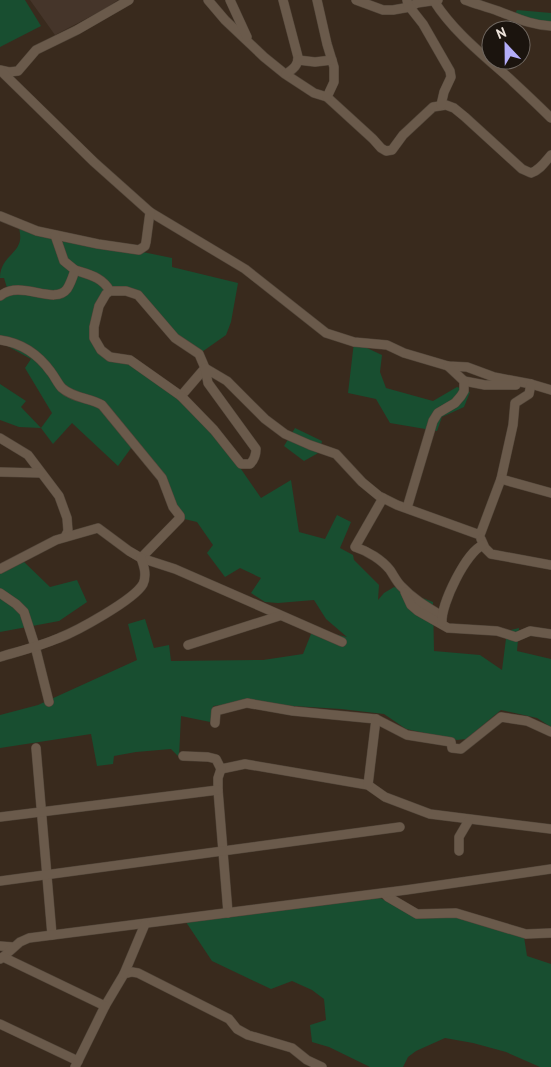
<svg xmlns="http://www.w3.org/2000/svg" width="551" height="1067" font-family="'PT Sans',sans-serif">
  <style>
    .industrial { fill: #45352a }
    .green { fill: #184e30 }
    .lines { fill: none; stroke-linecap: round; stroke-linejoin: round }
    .minor-casing { stroke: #514539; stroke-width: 10 }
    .minor { stroke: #6a5a4b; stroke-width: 9 }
  </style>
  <rect width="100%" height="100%" fill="#392a1d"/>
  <path class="industrial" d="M30,0H118L103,10L55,35Z"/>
  <g class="green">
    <path d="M0,0H25L41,26L0,47Z"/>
    <path d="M517,10L551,13V26L515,14Z"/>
    <path d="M18,223L128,249L172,258V267L238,283L231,322L226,335L199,354L175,338L142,298L110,291L95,323L101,350L144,369L214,430L261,498L291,480L299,532L325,539L337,515L351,522L340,548L353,555L354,560L379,585L378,600L384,593L394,587L433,602L434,651L480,655L502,670L507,631L519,628L517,651L551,659V727L537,718L501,710L466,739L457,740L406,729L384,714L341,709L247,703L213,706L215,723L181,716L179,757L171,749L136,752L114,756L113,764L97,766L91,734L0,748V715L38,705L137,660L128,624L145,619L154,648L169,645L171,661L263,660L303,654L313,629L347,637L326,619L314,600L278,603L265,602L251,593L261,578L240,568L225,577L207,553L213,545L197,522L180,518L167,489L134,444L118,466L72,423L53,444L41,428L19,427L0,420V384L26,401L21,407L41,428L52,413L25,368L31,359L0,342V296L8,291L4,278H0C0,258 18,254 20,240C21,235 19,228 18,223Z"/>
    <path d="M354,342L382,355L380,372L386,388L433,401L457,387L470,392L464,407L442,417L437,431L390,423L376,399L348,393Z"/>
    <path d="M295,428L322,441L320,452L304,461L284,446Z"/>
    <path d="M23,561L50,587L77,580L87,602L59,621L0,632V572L11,569Z"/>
    <path d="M375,896L417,914L458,915L524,937L527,956L551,964V1067H540L506,1052L473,1043L445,1038L416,1051L408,1057L403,1067H370L329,1047L312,1042L310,1025L326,1020L324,999L312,990L292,981L271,989L212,961L184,919Z"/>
  </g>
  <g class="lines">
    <g class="minor-casing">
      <g id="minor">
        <path d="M208,0L225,20L264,57L285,74L314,93L327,97L373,139L381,148L386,151L392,150L403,135L433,107L446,105L454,108L465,117L522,169L531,173C540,170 545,162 551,155"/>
        <path d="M230,0L247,37"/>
        <path d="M283,0L298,57C298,66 293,69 286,74"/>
        <path d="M317,0L327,44L334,67V82L327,97"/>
        <path d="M356,0L383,10H393L410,7L417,3L438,0"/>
        <path d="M407,0L408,5L423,24L450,71L451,77L444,92L441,105"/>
        <path d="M465,0C476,4 487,7 498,11C517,18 531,25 551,26"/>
        <path d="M434,1C453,31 482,54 509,78C523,91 537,104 551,118"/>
        <path d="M298,60L315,62L332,60"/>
        <path d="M0,70L9,72L18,71L36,50L77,30L129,0"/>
        <path d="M150,212L245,269L326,333L354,342L387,345L404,353L448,366L467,367L494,377L531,384L551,390"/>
        <path d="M0,216L37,231L98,244L139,250L145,246L146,242L150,212L94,162L1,71"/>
        <path d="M75,270C90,275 102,277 110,291L106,294L99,306L94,327V338L101,350L110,357L130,360L181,396L205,368L199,354L175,338L138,295L126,291H110"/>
        <path d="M0,296C21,279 54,306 67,289C71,283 73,276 75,270L64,261L55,235"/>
        <path d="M0,340C22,343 38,354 51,372C55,377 58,384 62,388C73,398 90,398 102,405L162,478L173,507L180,516V518L141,558"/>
        <path d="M464,381L485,385H516"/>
        <path d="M181,396L214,430L241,464H250C254,460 256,455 256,449L208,383L205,368L227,381L265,419L285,434L310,445L336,454L362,482L379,496L397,505L480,535L501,479L513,425L515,403L529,394L531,384"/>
        <path d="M0,438L28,455L59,496L67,518L68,531L65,537"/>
        <path d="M0,472L41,473"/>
        <path d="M501,479L551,493"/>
        <path d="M383,498L355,547C368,551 382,560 390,570C394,576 397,582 401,586C413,599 427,607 442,616"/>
        <path d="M407,508L433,421L438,413L455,403L461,396L464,391V381L448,366"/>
        <path d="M481,539L485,548L491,554L551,565"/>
        <path d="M0,569L56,540L98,528L129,551L141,558L175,569L342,642"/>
        <path d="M405,592L411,605L418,611L448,628L497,631L516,637L530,631L551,634"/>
        <path d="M0,593L16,604L24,612L35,646L49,702"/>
        <path d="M442,622C441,604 466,552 483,545"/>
        <path d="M188,645L279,616"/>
        <path d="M0,657C20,651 40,646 59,638C77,631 134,600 143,584C147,575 144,566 141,558"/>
        <path d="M215,723L216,711L247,703L293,711L376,719L407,735L451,742L452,748L461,749L501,717L527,721L551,732"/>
        <path d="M36,748L52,935"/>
        <path d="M183,756L208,757L216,759L221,769L245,764L368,785L385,797L430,814L551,829"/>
        <path d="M221,769L218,778V790L228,913"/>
        <path d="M368,785L376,719"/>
        <path d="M0,817L218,790"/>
        <path d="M459,851V837L469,820"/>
        <path d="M0,881L400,827"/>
        <path d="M384,893L388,897L417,914L456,913L526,934L551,933"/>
        <path d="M0,946L13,947"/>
        <path d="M3,957L20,942L29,938L406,890L551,869"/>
        <path d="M0,959L3,957L105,1006L124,974L132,972L138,973L229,1019L237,1029L248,1035L292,1048L307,1060L322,1067"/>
        <path d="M124,974L145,924"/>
        <path d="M0,1024L78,1061"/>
        <path d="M75,1067L105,1006"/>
      </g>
    </g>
    <use href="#minor" class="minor"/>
  </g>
  <g transform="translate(506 45) rotate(338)"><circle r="24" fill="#1b140e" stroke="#6f6760"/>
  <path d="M0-4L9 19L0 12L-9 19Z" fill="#b3adf9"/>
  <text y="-8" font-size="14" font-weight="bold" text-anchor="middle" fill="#ede3db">N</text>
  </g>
</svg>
